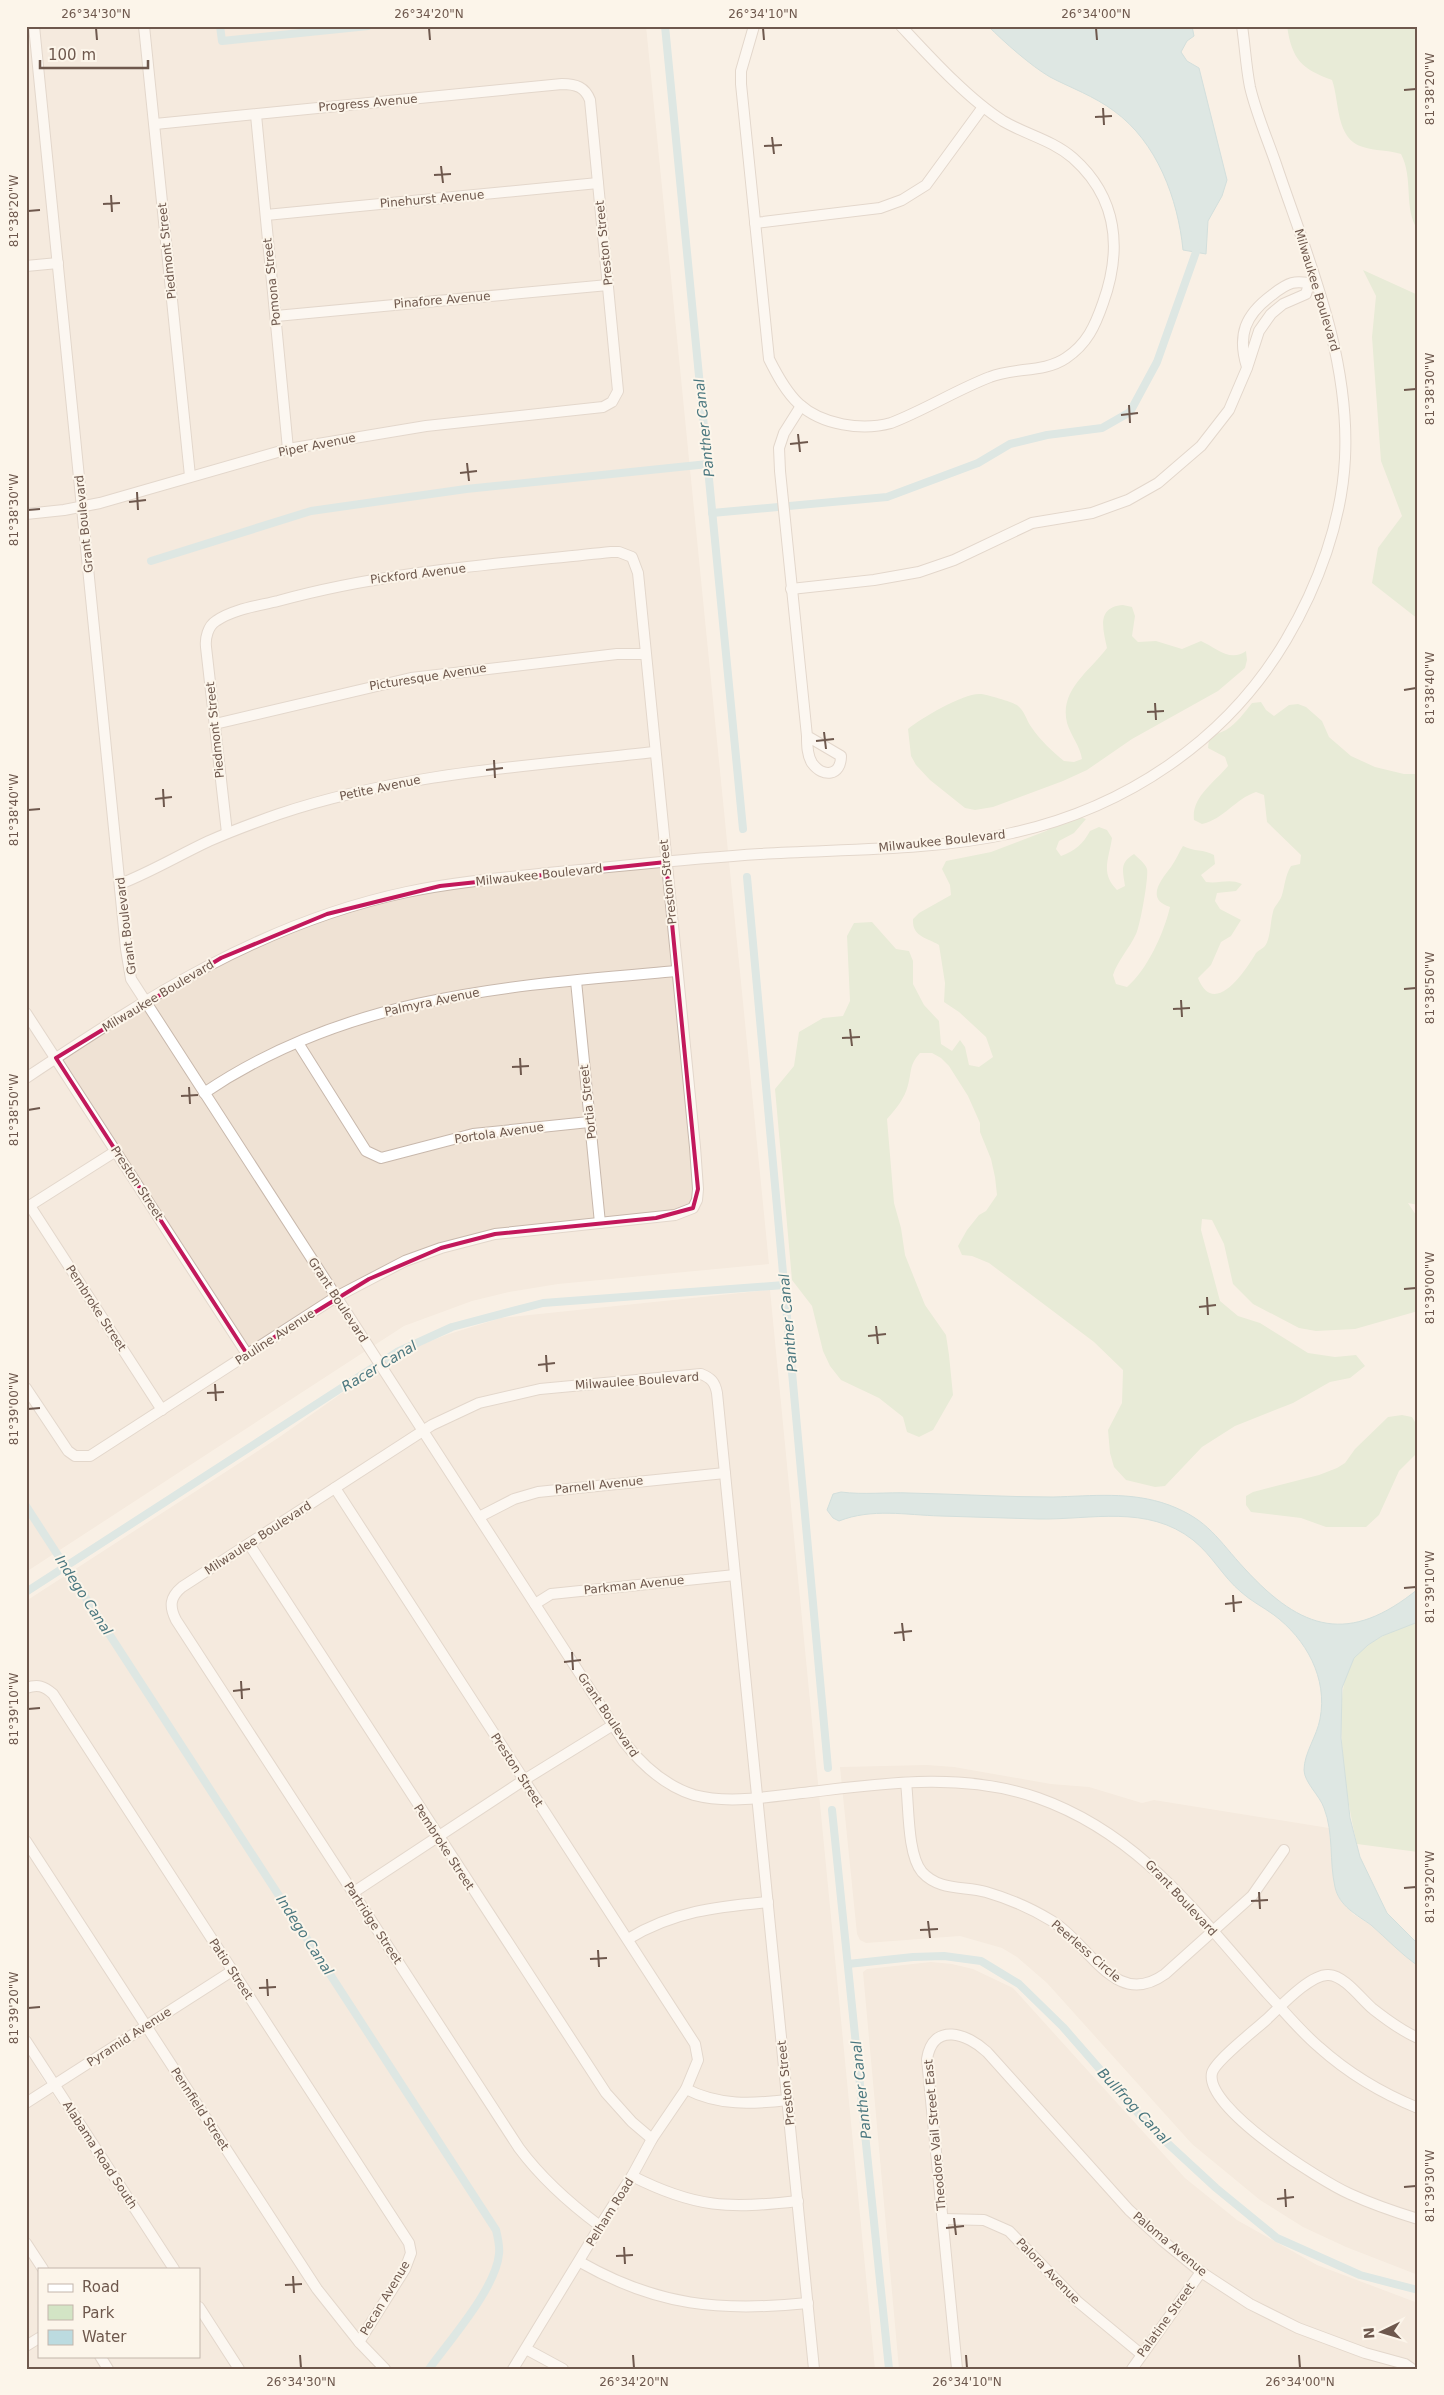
<svg xmlns="http://www.w3.org/2000/svg" width="1444" height="2395" font-family="'DejaVu Sans',sans-serif">
  <style>
    .residential { fill: #efe2d4 }
    .green { fill: #d3e4c5 }
    .water { fill: #bcdbe0; stroke: #a3cad0 }
    .lines { fill: none; stroke-linecap: round; stroke-linejoin: round }
    .canal { stroke: #bcdbe0; stroke-width: 8 }
    .minor-casing { stroke: #c8b8ac; stroke-width: 12 }
    .minor { stroke: #fff; stroke-width: 10 }
    .marked { fill: none; stroke: #c2185b; stroke-width: 4; stroke-linejoin: round }
    .ticks { fill: none; stroke: #6e584d; stroke-width: 2 }
    .labels { text-anchor: middle; stroke-width: 4; stroke-linejoin: round; paint-order: stroke }
    .street-label { font-size: 12px; fill: #6e584d; stroke: #fcf5ea }
    .water-label { font-size: 14px; font-style: italic; fill: #4a777f; stroke: #fcf5ea }
    .neatline { fill: none; stroke: #6e584d; stroke-width: 2 }
    .ticks-label { font-size: 12px; text-anchor: middle; fill: #6e584d }
  </style>
  <rect width="100%" height="100%" fill="#f9f0e5"/>
  <g class="residential">
    <path d="M26,26H223L226,29L256,26H646L769,1264L558,1284L509,1292L472,1301L404,1326L26,1572Z"/>
    <path d="M770,1290L875,2369H244L199,2300V2269H179L26,2034V1601L278,1438L399,1353L449,1334L501,1318Z"/>
    <path d="M927,1765L954,1767L1051,1784L1089,1787L1142,1803L1154,1800L1329,1828L1336,1891L1343,1902L1353,1914L1369,1924L1418,1966V2275L1346,2247L1303,2227L1260,2200L1192,2144L1047,1983L1017,1957L1002,1948L960,1936L866,1943L860,1940L857,1934L840,1767Z"/>
    <path d="M931,1962L952,1964L973,1969L1013,1988L1185,2178L1237,2220L1317,2265L1418,2303V2369H899L863,1972L867,1969Z"/>
    <path d="M26,2050L40,2075L168,2269H39V2356H199V2315L234,2369H26Z"/>
  </g>
  <g class="green">
    <path d="M1287,26H1418V230C1403,209 1414,179 1401,154C1388,150 1375,151 1363,147C1335,139 1340,102 1332,80C1302,69 1292,60 1287,26Z"/>
    <path d="M1363,270L1418,295V619L1372,583L1378,548L1402,516L1381,461L1372,337L1376,296Z"/>
    <path d="M1123,605L1132,607L1135,616L1132,636L1138,642L1156,641L1182,649L1201,641C1215,647 1230,663 1246,651L1247,660L1245,668L1218,691L1132,739L1087,770L1063,781L993,807L975,810L965,808L930,780L916,765L911,756L908,729C921,718 964,693 980,694C986,694 1012,702 1017,705C1025,711 1026,720 1032,728C1040,740 1053,752 1064,761L1074,762L1082,759C1080,746 1071,736 1067,723C1059,690 1090,671 1107,648C1103,629 1096,607 1123,605Z"/>
    <path d="M1261,702L1266,710L1274,716L1289,705L1298,704L1306,707L1322,721L1329,737L1351,756L1375,767L1404,774H1418V1205L1408,1203L1418,1218V1311L1355,1329L1316,1331L1299,1328L1253,1304L1233,1284L1224,1244L1212,1220L1202,1219L1201,1230L1220,1301L1238,1316L1260,1323L1308,1353L1335,1357L1356,1355L1365,1366L1350,1378L1330,1382L1293,1403L1235,1426L1202,1447L1165,1486L1155,1487L1126,1480L1114,1467L1110,1453L1108,1430L1122,1403L1123,1370L1094,1342L989,1263L972,1256L962,1255L958,1246L967,1230L979,1215L986,1211L997,1195L995,1177L991,1159L980,1132V1123L968,1096L949,1066L941,1058L932,1053H920C909,1065 912,1071 908,1085C905,1098 896,1109 887,1119L894,1203L901,1228L905,1255L925,1305L946,1335L949,1355L953,1395L933,1430L919,1437L907,1432L903,1417L879,1398L841,1380L830,1366L823,1351L812,1306L792,1280L775,1089L794,1066L799,1032L823,1018L843,1016L850,1001L847,936L854,923L872,922L896,949L909,951L913,961V984L924,1005L939,1021L941,1044L952,1051L960,1040L965,1047L969,1065L979,1067L993,1057L986,1037L959,1012L944,1002L945,983L939,945C926,937 912,937 913,919L919,913L951,895L950,885L942,869L946,861L991,852L1046,831L1068,818L1077,816L1086,819L1074,833L1059,841L1056,849L1061,856C1075,851 1083,844 1090,831L1099,827L1107,830L1112,838C1109,859 1100,873 1117,890L1125,886C1123,871 1119,863 1134,854C1138,858 1145,863 1147,869C1149,876 1140,927 1136,934C1129,949 1118,960 1113,975L1116,984L1127,987C1147,970 1164,933 1170,907C1145,899 1161,880 1171,867C1176,860 1179,852 1183,846C1194,852 1204,849 1214,855L1215,864L1201,875L1206,882C1220,884 1229,878 1242,884L1236,891L1217,893L1215,901L1220,909L1241,920L1231,936L1221,942L1211,965L1198,978C1214,1019 1246,970 1256,953C1259,950 1262,949 1265,946C1271,937 1270,922 1273,912C1274,906 1280,902 1282,895C1285,885 1285,876 1291,866L1300,864L1301,855L1267,822L1264,795L1256,792C1235,799 1224,819 1202,824L1194,820C1191,797 1215,782 1228,766L1225,757L1208,748L1209,739C1215,734 1220,733 1226,730C1237,723 1244,713 1252,703Z"/>
    <path d="M1402,1415L1412,1417L1418,1427V1452L1399,1471L1379,1515L1366,1527H1326L1301,1518L1251,1512L1246,1505V1496L1253,1492L1319,1475L1337,1468L1345,1463L1355,1449L1388,1417Z"/>
    <path d="M1418,1622V1852L1357,1844C1347,1805 1328,1688 1355,1657C1371,1639 1395,1629 1418,1622Z"/>
  </g>
  <g class="water">
    <path d="M988,26H1192L1194,36L1187,41L1181,52L1187,61L1199,68L1227,180L1222,196L1208,221L1206,254L1183,250C1178,199 1157,142 1114,111C1094,96 1071,88 1050,77C1031,66 1004,42 988,26Z"/>
    <path d="M841,1492C864,1495 887,1492 909,1493C957,1494 1005,1497 1053,1497C1092,1496 1131,1491 1169,1505C1209,1520 1218,1540 1245,1569C1302,1631 1349,1645 1418,1589V1622L1382,1636L1368,1645L1354,1658L1342,1688L1341,1738L1350,1818L1360,1857L1387,1913L1418,1944V1966C1401,1954 1387,1939 1371,1925C1357,1915 1339,1906 1335,1887C1329,1861 1334,1834 1324,1808C1320,1796 1304,1782 1304,1770C1304,1753 1317,1736 1320,1719C1328,1678 1306,1639 1274,1615C1263,1607 1251,1601 1241,1592C1223,1577 1212,1555 1193,1540C1147,1504 1091,1520 1038,1519C1005,1518 973,1517 940,1516C906,1515 872,1508 839,1521L833,1518L827,1510L833,1494Z"/>
  </g>
  <g class="lines">
    <g class="canal">
      <path d="M220,26L222,41L368,26"/>
      <path d="M665,26L743,829"/>
      <path d="M712,513L887,497L978,463L1010,444L1047,435L1102,428L1130,412L1157,362L1196,252L1194,243"/>
      <path d="M151,561L311,511L466,489L708,464"/>
      <path d="M747,877L828,1768"/>
      <path d="M26,1506L496,2230C498,2238 500,2246 499,2254C496,2288 450,2340 429,2369"/>
      <path d="M26,1592L397,1352L452,1327L543,1303L784,1285"/>
      <path d="M832,1810L889,2369"/>
      <path d="M848,1964L913,1957L944,1956L981,1961L1019,1984L1063,2027L1151,2128L1216,2188L1277,2238L1360,2275L1418,2290"/>
    </g>
    <g class="minor-casing">
      <g id="minor">
        <path d="M34,26L126,949L131,979L624,1742C643,1766 665,1786 694,1795C728,1804 767,1797 802,1793C880,1784 961,1771 1038,1798C1140,1834 1198,1915 1267,1993C1284,2011 1300,2031 1319,2047C1348,2073 1381,2093 1418,2108"/>
        <path d="M144,26L190,476"/>
        <path d="M754,26L741,71V84L769,359C777,375 786,392 799,404C822,425 862,431 891,423C925,410 956,390 990,377C1014,367 1044,373 1066,358C1087,344 1095,326 1103,303C1122,250 1118,198 1073,158C1052,140 1027,135 1003,121C968,99 930,57 901,26"/>
        <path d="M256,115L288,449"/>
        <path d="M266,215L598,183"/>
        <path d="M755,223L880,208L902,200L926,185L983,107"/>
        <path d="M26,266L58,263"/>
        <path d="M276,316L608,285"/>
        <path d="M1247,367C1237,335 1245,315 1272,295C1277,291 1285,285 1292,283C1300,281 1307,284 1315,282"/>
        <path d="M801,406L784,433L779,448L780,471L807,736L841,756C841,776 823,778 812,763C807,755 807,745 807,736"/>
        <path d="M26,514L64,510L100,503L288,449L426,426L603,407L612,402L618,391L590,100C585,87 576,84 562,84L155,124"/>
        <path d="M791,589L874,580L919,572L954,560L1032,523L1092,513L1128,500L1158,483L1201,446L1229,410L1247,368L1259,331L1271,314L1283,304L1306,294L1309,284"/>
        <path d="M215,724L411,678L617,654H645"/>
        <path d="M120,884C151,872 179,855 209,841C232,831 256,822 279,814C401,773 528,766 655,752"/>
        <path d="M576,981L600,1223"/>
        <path d="M26,1013L247,1354"/>
        <path d="M298,1043L366,1151L381,1158L473,1134L589,1122"/>
        <path d="M26,1078C148,997 261,923 407,892C460,881 514,877 568,871C632,865 696,858 760,854C842,849 932,851 1012,833C1126,808 1227,740 1286,640C1318,586 1342,521 1345,458C1350,355 1308,259 1276,164C1267,138 1256,113 1250,87C1246,67 1245,46 1242,26"/>
        <path d="M204,1093C349,995 508,986 676,971"/>
        <path d="M30,1206L162,1410"/>
        <path d="M26,1208L116,1151"/>
        <path d="M26,1388L68,1451L75,1456H90L336,1297L405,1261L441,1248L495,1234L675,1215L693,1208L697,1200L698,1189L695,1147L638,573L632,557L619,552H611C499,564 386,571 278,601C258,606 233,609 216,621C208,626 205,638 206,647L227,833"/>
        <path d="M335,1488L695,2044L698,2060L686,2089L652,2139L632,2176L600,2226L513,2369"/>
        <path d="M479,1517L514,1499L538,1492L725,1473"/>
        <path d="M249,1544L606,2093L632,2122L652,2139"/>
        <path d="M535,1604L551,1594L561,1593L735,1575"/>
        <path d="M26,1688C38,1684 44,1686 53,1694L409,2243L411,2253L405,2269L359,2342"/>
        <path d="M906,1783C909,1805 907,1854 922,1872C939,1891 964,1886 986,1892C1010,1899 1031,1908 1052,1921C1090,1944 1115,2010 1165,1974L1252,1896L1284,1850"/>
        <path d="M26,1841L317,2289L359,2342L385,2369"/>
        <path d="M354,1892L524,1780L613,1725"/>
        <path d="M628,1939C674,1911 716,1907 768,1902"/>
        <path d="M1418,2038C1402,2031 1387,2020 1373,2009C1361,1999 1345,1976 1329,1975C1311,1973 1279,2008 1266,2020C1255,2030 1215,2061 1212,2073C1204,2108 1321,2181 1350,2194C1372,2204 1395,2212 1418,2219"/>
        <path d="M26,2041L174,2269"/>
        <path d="M686,2089C719,2106 752,2104 788,2100"/>
        <path d="M26,2103L232,1971"/>
        <path d="M632,2176C695,2208 729,2209 798,2201"/>
        <path d="M943,2219L984,2220L1009,2231L1077,2301L1141,2354"/>
        <path d="M600,2226C569,2203 542,2179 519,2148L176,1620C169,1606 170,1597 182,1587L432,1425L479,1403L540,1389L701,1374C711,1378 715,1382 717,1393L814,2369"/>
        <path d="M26,2243L43,2269"/>
        <path d="M580,2262C657,2306 720,2312 808,2303"/>
        <path d="M199,2307L239,2369"/>
        <path d="M26,2346L39,2338"/>
        <path d="M526,2349L563,2369"/>
        <path d="M100,2356L108,2369"/>
        <path d="M957,2369L927,2059C933,2021 968,2034 987,2052L1129,2210L1163,2241L1201,2272L1250,2304L1298,2328L1365,2353L1405,2364L1412,2369"/>
        <path d="M1132,2369L1201,2272"/>
      </g>
    </g>
    <use href="#minor" class="minor"/>
  </g>
  <path d="M0 0H1444V2395H0ZM666,862L698,1189L693,1208L656,1218L495,1234L441,1248L369,1279L247,1354L56,1058L221,958L327,914L440,886Z" fill="#f9f0e5" fill-opacity=".55" fill-rule="evenodd"/>
  <path class="marked" d="M666,862L698,1189L693,1208L656,1218L495,1234L441,1248L369,1279L247,1354L56,1058L221,958L327,914L440,886Z"/>
  <path class="ticks" d="M96,28L97,40M429,28L430,40M763,28L764,40M1096,28L1097,40M1404,90L1416,89M1103,108L1104,125M1095,117L1112,116M772,137L774,154M764,146L782,145M441,166L443,183M434,175L451,174M111,195L112,212M103,204L120,203M28,211L40,210M1404,390L1416,389M1129,405L1130,423M1121,415L1138,413M798,434L800,452M790,444L808,442M467,463L469,481M460,473L477,471M137,492L138,510M129,502L146,500M28,510L40,509M1404,690L1416,688M1155,703L1156,720M1147,712L1164,711M824,732L826,749M816,741L834,739M494,760L495,778M486,770L503,768M163,789L164,807M155,799L172,797M28,810L40,809M1404,989L1416,988M1181,1000L1182,1017M1173,1009L1190,1008M850,1029L852,1046M842,1038L860,1037M520,1058L521,1075M512,1067L529,1066M189,1087L190,1104M181,1096L198,1095M28,1110L40,1108M1404,1289L1416,1288M1207,1297L1208,1315M1199,1307L1216,1305M876,1326L878,1344M868,1336L886,1334M546,1355L547,1372M538,1365L555,1363M215,1384L216,1401M207,1393L224,1392M28,1409L40,1408M1404,1588L1416,1587M1233,1595L1234,1612M1225,1604L1242,1602M902,1623L904,1641M894,1633L912,1631M572,1652L573,1670M564,1662L581,1660M241,1681L242,1699M233,1691L250,1689M28,1709L40,1708M1404,1888L1416,1887M1259,1892L1260,1909M1251,1901L1268,1900M928,1921L930,1938M920,1930L938,1929M598,1950L599,1967M590,1959L607,1958M267,1979L268,1996M259,1988L276,1987M28,2008L40,2007M1404,2187L1416,2186M1285,2189L1286,2207M1277,2199L1294,2197M954,2218L956,2235M946,2228L964,2226M624,2247L625,2264M616,2256L633,2255M293,2276L294,2293M285,2285L302,2284M300,2355L301,2368M633,2355L634,2368M966,2355L967,2368M1299,2355L1300,2368"/>
  <g class="labels">
    <g class="street-label">
      <text transform="translate(368 103) rotate(-5)" y="4">Progress Avenue</text>
      <text transform="translate(432 199) rotate(-5)" y="4">Pinehurst Avenue</text>
      <text transform="translate(604 243) rotate(-96)" y="4">Preston Street</text>
      <text transform="translate(167 251) rotate(-96)" y="4">Piedmont Street</text>
      <text transform="translate(272 282) rotate(-96)" y="4">Pomona Street</text>
      <text transform="translate(1317 290) rotate(73)" y="4">Milwaukee Boulevard</text>
      <text transform="translate(442 300) rotate(-5)" y="4">Pinafore Avenue</text>
      <text transform="translate(317 445) rotate(-11)" y="4">Piper Avenue</text>
      <text transform="translate(84 524) rotate(-96)" y="4">Grant Boulevard</text>
      <text transform="translate(418 574) rotate(-7)" y="4">Pickford Avenue</text>
      <text transform="translate(428 677) rotate(-9)" y="4">Picturesque Avenue</text>
      <text transform="translate(215 730) rotate(-96)" y="4">Piedmont Street</text>
      <text transform="translate(380 788) rotate(-12)" y="4">Petite Avenue</text>
      <text transform="translate(942 841) rotate(-6)" y="4">Milwaukee Boulevard</text>
      <text transform="translate(539 875) rotate(-6)" y="4">Milwaukee Boulevard</text>
      <text transform="translate(668 882) rotate(-96)" y="4">Preston Street</text>
      <text transform="translate(126 926) rotate(-97)" y="4">Grant Boulevard</text>
      <text transform="translate(158 996) rotate(-31)" y="4">Milwaukee Boulevard</text>
      <text transform="translate(432 1002) rotate(-12)" y="4">Palmyra Avenue</text>
      <text transform="translate(588 1102) rotate(-96)" y="4">Portia Street</text>
      <text transform="translate(499 1133) rotate(-8)" y="4">Portola Avenue</text>
      <text transform="translate(137 1183) rotate(57)" y="4">Preston Street</text>
      <text transform="translate(338 1300) rotate(57)" y="4">Grant Boulevard</text>
      <text transform="translate(96 1308) rotate(57)" y="4">Pembroke Street</text>
      <text transform="translate(275 1337) rotate(-33)" y="4">Pauline Avenue</text>
      <text transform="translate(637 1381) rotate(-4)" y="4">Milwaulee Boulevard</text>
      <text transform="translate(599 1485) rotate(-6)" y="4">Parnell Avenue</text>
      <text transform="translate(258 1538) rotate(-33)" y="4">Milwaulee Boulevard</text>
      <text transform="translate(634 1585) rotate(-6)" y="4">Parkman Avenue</text>
      <text transform="translate(608 1715) rotate(56)" y="4">Grant Boulevard</text>
      <text transform="translate(517 1770) rotate(57)" y="4">Preston Street</text>
      <text transform="translate(444 1847) rotate(57)" y="4">Pembroke Street</text>
      <text transform="translate(1181 1898) rotate(47)" y="4">Grant Boulevard</text>
      <text transform="translate(373 1923) rotate(57)" y="4">Partridge Street</text>
      <text transform="translate(1086 1951) rotate(41)" y="4">Peerless Circle</text>
      <text transform="translate(231 1969) rotate(57)" y="4">Patio Street</text>
      <text transform="translate(129 2037) rotate(-33)" y="4">Pyramid Avenue</text>
      <text transform="translate(786 2083) rotate(-96)" y="4">Preston Street</text>
      <text transform="translate(200 2109) rotate(57)" y="4">Pennfield Street</text>
      <text transform="translate(935 2135) rotate(-95)" y="4">Theodore Vail Street East</text>
      <text transform="translate(100 2155) rotate(57)" y="4">Alabama Road South</text>
      <text transform="translate(610 2212) rotate(-58)" y="4">Pelham Road</text>
      <text transform="translate(1170 2244) rotate(40)" y="4">Paloma Avenue</text>
      <text transform="translate(1048 2271) rotate(46)" y="4">Palora Avenue</text>
      <text transform="translate(385 2298) rotate(-59)" y="4">Pecan Avenue</text>
      <text transform="translate(1166 2320) rotate(-54)" y="4">Palatine Street</text>
    </g>
    <g class="water-label">
      <text transform="translate(704 428) rotate(-96)" y="5">Panther Canal</text>
      <text transform="translate(788 1323) rotate(-95)" y="5">Panther Canal</text>
      <text transform="translate(379 1366) rotate(-31)" y="5">Racer Canal</text>
      <text transform="translate(84 1595) rotate(57)" y="5">Indego Canal</text>
      <text transform="translate(305 1935) rotate(57)" y="5">Indego Canal</text>
      <text transform="translate(861 2090) rotate(-96)" y="5">Panther Canal</text>
      <text transform="translate(1134 2106) rotate(47)" y="5">Bullfrog Canal</text>
    </g>
  </g>
  <rect width="1444" height="2395" fill="none" stroke="#fcf5ea" stroke-width="55"/>
  <rect x="38" y="2268" width="162" height="90" fill="#fcf5ea" stroke="#c3b6ab"/>
  <rect x="48" y="2284" width="25" height="8" fill="#ffffff" stroke="#c3b6ab"/>
  <text x="82" y="2292" font-size="15" fill="#6e584d">Road</text>
  <rect x="48" y="2305" width="25" height="15" fill="#d3e4c5" stroke="#c3b6ab"/>
  <text x="82" y="2318" font-size="15" fill="#6e584d">Park</text>
  <rect x="48" y="2330" width="25" height="15" fill="#bcdbe0" stroke="#c3b6ab"/>
  <text x="82" y="2342" font-size="15" fill="#6e584d">Water</text>
  <g transform="translate(1382 2332) rotate(265)" stroke="#fcf5ea" stroke-width="4" paint-order="stroke">
  <path d="M0-4L9 19L0 12L-9 19Z" fill="#6e584d"/>
  <text y="-8" font-size="14" font-weight="bold" text-anchor="middle" fill="#6e584d">N</text>
  </g>
  <path d="M40 60v8h108v-8" fill="none" stroke="#6e584d" stroke-width="2.5"/>
  <text x="48" y="60" font-size="15" fill="#6e584d" stroke="#fcf5ea" stroke-width="4" paint-order="stroke">100 m</text>
  <rect x="28" y="28" width="1388" height="2340" class="neatline"/>
  <g class="ticks-label">
    <text x="96" y="18">26°34'30"N</text>
    <text x="429" y="18">26°34'20"N</text>
    <text x="763" y="18">26°34'10"N</text>
    <text x="1096" y="18">26°34'00"N</text>
    <text transform="translate(1430 89) rotate(-90)" y="4">81°38'20"W</text>
    <text transform="translate(14 211) rotate(-90)" y="4">81°38'20"W</text>
    <text transform="translate(1430 389) rotate(-90)" y="4">81°38'30"W</text>
    <text transform="translate(14 510) rotate(-90)" y="4">81°38'30"W</text>
    <text transform="translate(1430 688) rotate(-90)" y="4">81°38'40"W</text>
    <text transform="translate(14 810) rotate(-90)" y="4">81°38'40"W</text>
    <text transform="translate(1430 988) rotate(-90)" y="4">81°38'50"W</text>
    <text transform="translate(14 1110) rotate(-90)" y="4">81°38'50"W</text>
    <text transform="translate(1430 1288) rotate(-90)" y="4">81°39'00"W</text>
    <text transform="translate(14 1409) rotate(-90)" y="4">81°39'00"W</text>
    <text transform="translate(1430 1587) rotate(-90)" y="4">81°39'10"W</text>
    <text transform="translate(14 1709) rotate(-90)" y="4">81°39'10"W</text>
    <text transform="translate(1430 1887) rotate(-90)" y="4">81°39'20"W</text>
    <text transform="translate(14 2008) rotate(-90)" y="4">81°39'20"W</text>
    <text transform="translate(1430 2186) rotate(-90)" y="4">81°39'30"W</text>
    <text x="301" y="2386">26°34'30"N</text>
    <text x="634" y="2386">26°34'20"N</text>
    <text x="967" y="2386">26°34'10"N</text>
    <text x="1300" y="2386">26°34'00"N</text>
  </g>
</svg>
